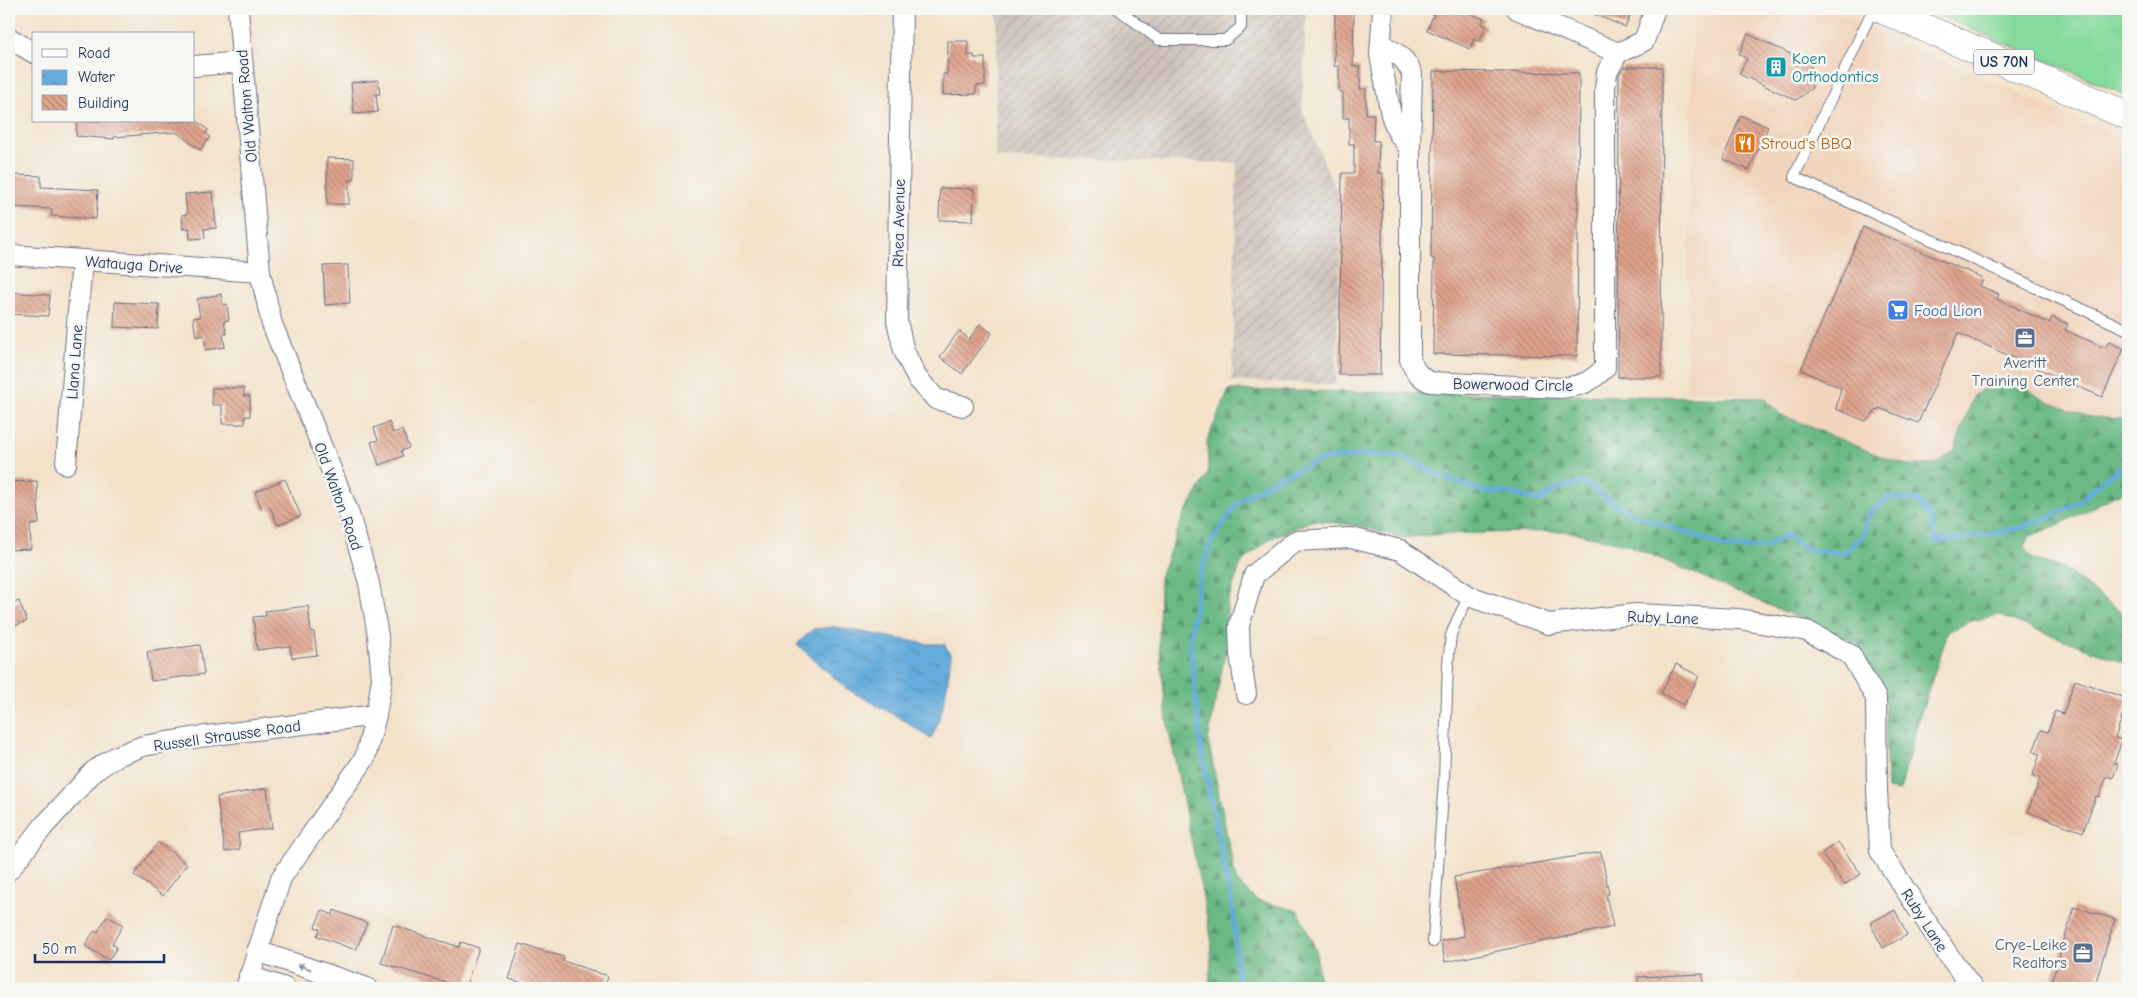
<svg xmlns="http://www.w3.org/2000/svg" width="2137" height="997" font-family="'Comic Neue',sans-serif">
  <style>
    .built { fill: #f1d5bd }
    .industrial { fill: url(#industrial-furrows) }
    .grass { fill: #84d99c; stroke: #50847d }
    .forest { fill: url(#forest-firs); stroke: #437471 }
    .water { fill: url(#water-ripples); stroke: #406d9c }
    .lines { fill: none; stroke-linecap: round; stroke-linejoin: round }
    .stream { stroke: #64abda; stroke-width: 5 }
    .building { fill: url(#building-back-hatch) }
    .lane-casing { stroke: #676e84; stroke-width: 12 }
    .street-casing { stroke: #676e84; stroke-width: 22 }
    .primary-casing { stroke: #676e84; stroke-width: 29 }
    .lane { stroke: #fff; stroke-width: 10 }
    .street { stroke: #fff; stroke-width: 20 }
    .primary { stroke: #fff; stroke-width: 28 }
    .oneway { fill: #8d97ae }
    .labels { text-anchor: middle; stroke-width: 5; stroke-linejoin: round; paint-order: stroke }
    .shield { fill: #f6f6f2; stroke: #5d6b8a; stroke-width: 1 }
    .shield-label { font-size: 15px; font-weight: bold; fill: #1b2f5e }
    .culture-label { font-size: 16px; fill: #0d838f; stroke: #f6f6f2; text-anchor: start }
    .street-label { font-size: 16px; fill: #1b2f5e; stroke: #f6f6f2 }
    .food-label { font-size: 16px; fill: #c56008; stroke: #f6f6f2; text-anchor: start }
    .shop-label { font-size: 16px; fill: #366cbe; stroke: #f6f6f2; text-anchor: start }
    .service-label { font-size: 16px; fill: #4e5e75; stroke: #f6f6f2 }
  </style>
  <defs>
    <pattern id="industrial-furrows" width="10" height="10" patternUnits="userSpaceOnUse" patternTransform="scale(1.25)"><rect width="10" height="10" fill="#cec1ba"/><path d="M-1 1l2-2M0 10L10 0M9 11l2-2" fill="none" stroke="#b0a6a2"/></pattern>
    <pattern id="forest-firs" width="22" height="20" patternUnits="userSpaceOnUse" patternTransform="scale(1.25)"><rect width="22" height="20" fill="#6bb984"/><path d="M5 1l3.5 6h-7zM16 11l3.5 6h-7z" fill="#57976f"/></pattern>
    <pattern id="water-ripples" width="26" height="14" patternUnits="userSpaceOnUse" patternTransform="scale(1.25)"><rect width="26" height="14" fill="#64abda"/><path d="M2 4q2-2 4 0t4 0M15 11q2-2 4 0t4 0" fill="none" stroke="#528cb4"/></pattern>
    <pattern id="building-back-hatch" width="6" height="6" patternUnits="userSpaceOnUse" patternTransform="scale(1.25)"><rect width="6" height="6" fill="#dfa38c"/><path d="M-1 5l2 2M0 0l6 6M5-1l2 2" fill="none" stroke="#b48576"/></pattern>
  </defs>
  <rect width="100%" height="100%" fill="#f6f6f2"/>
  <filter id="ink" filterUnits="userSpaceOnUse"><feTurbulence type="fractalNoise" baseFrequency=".02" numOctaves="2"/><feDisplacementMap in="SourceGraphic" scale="10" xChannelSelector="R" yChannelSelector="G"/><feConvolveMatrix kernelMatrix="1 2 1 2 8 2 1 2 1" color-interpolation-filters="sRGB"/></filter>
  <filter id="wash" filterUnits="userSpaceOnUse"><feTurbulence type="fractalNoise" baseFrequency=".0096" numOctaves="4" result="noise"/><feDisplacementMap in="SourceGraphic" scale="20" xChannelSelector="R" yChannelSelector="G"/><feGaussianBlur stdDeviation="1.12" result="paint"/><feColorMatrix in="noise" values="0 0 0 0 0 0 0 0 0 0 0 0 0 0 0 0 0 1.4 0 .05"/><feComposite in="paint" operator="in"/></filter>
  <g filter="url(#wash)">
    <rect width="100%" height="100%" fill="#f3e2ca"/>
    <path class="built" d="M1693,9H1829L2128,142V452L1934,465H1906L1880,456L1780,414L1765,398L1686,390Z"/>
    <path class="industrial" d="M997,9H1306L1302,110L1341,202L1336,384L1232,381L1237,163L995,158Z"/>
    <path class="grass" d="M1929,9H2128V96L1929,11Z"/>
    <path class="forest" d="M2004,384L2025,387L2039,397L2061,407L2090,417L2125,419L2128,440V489L2058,525L2030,536L2024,548L2033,559L2062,567L2128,618V664L1998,615L1971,621L1948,632L1918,722L1900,791L1887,789L1885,694L1857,643L1626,544L1566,531L1443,534L1402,538L1359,526L1314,520L1271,538L1241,563L1227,604L1226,647L1208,740L1236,880L1256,900L1298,911L1316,950L1319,981L1265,988H1209L1212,942L1167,721L1159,642L1160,577L1183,517L1208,474L1207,440L1229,390L1765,398L1780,414L1880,456L1906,465H1934L1954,451L1974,395L1988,386Z"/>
    <path class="water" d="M834,627L928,644H944L951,655C947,687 945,709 931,739L907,722L847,689L797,644L813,629Z"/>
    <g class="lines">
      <path class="stream" d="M1238,988L1234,916L1202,754L1190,642L1198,583L1210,544L1237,503L1275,479L1323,459L1372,455L1405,457L1436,474L1481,491L1509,493L1539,501L1559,487L1585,483L1627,512L1700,537L1727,548L1765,547L1785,535L1810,550L1844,553L1864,534L1868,514L1890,497L1918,501L1932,519L1935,542C1984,536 2034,530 2077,503C2087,497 2094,487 2103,480C2111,474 2120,469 2128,463"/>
    </g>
    <g id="blocks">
      <g class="building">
        <path d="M1335,9H1354L1353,66L1360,67V89H1366V114H1374L1373,141H1379L1378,173H1383L1380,375H1339L1342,173H1354V144H1349V118H1343V92H1339V66H1334Z"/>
        <path d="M1436,9H1461L1484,19L1482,24L1486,26L1479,42L1474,39L1470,49L1427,30Z"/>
        <path d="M1582,9H1633L1625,27Z"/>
        <path d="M1748,34L1812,64L1809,70L1812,88L1796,100L1739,74L1747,59L1739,54Z"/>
        <path d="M948,41H968V55H974V58H985V85L976,86V94L943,95V74H947Z"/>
        <path d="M1624,67H1662L1661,377H1618L1619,75Z"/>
        <path d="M1433,71L1579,73L1577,356L1433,354L1434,259L1431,258Z"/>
        <path d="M378,80L380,94H376L378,112L354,114L351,83Z"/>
        <path d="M1741,115L1768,127L1749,170L1723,159Z"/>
        <path d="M77,121H197L208,130L206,134L210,137L200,150L176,132L114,137V139L76,136Z"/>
        <path d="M327,158L354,159V180H349V204H327Z"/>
        <path d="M14,175L41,176V187L98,190L96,219L51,216L52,209L13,207Z"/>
        <path d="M940,188L974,189L973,221L939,220Z"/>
        <path d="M213,192L216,228L204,229L205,238L190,239L189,228L183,229L182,215L187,214L185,194Z"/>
        <path d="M1863,227L1983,278L1980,286L1999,294L1997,299L2049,323L2052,317L2068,324L2065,330L2105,348L2109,342L2124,349L2102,397L1958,333L1918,423L1879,408L1866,421L1836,409L1841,388L1801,370Z"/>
        <path d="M348,265L350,303L325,305L323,266Z"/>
        <path d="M9,292L50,295L48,316L9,314Z"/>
        <path d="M221,294L223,305L227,304L229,320L224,321L227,334H223L225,347L206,350L204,335L196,337L193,318L200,317L197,299Z"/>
        <path d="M115,302L159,304L158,329L114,327Z"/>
        <path d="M980,324L992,333L962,374L940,357L959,331L969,339Z"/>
        <path d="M212,388H244V396H250V416H245V424H222V405H212Z"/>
        <path d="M389,422L393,433L402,430L409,448L401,451L403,456L379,465L371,442L378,440L374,428Z"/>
        <path d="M285,479L301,516L278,525L270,507L262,510L255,492Z"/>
        <path d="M37,481L39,524L30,525L31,549L9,550V522H12L11,482Z"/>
        <path d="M19,601L27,621L9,628V605Z"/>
        <path d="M308,606L311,632H314L317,655L292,658L290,646L257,650L253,617L266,616L265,611Z"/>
        <path d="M200,645L204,674L151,681L147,652Z"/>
        <path d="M1676,664L1699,676L1684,705L1661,693Z"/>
        <path d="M2075,680L2128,699L2115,738L2122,740L2114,763L2118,764L2113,778L2107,776L2099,797L2096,796L2083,832L2028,812L2040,778L2033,775L2040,754L2033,752L2041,730L2048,732L2055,711L2063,714Z"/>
        <path d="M267,788L272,828L238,833L240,849L225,852L217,797Z"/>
        <path d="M158,842L187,864L163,896L134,875Z"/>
        <path d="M1838,842L1861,874L1844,885L1822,853Z"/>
        <path d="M1601,852L1609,894L1606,895L1613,927L1445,962L1441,941L1464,936L1454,877Z"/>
        <path d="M2074,907L2115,919L2094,988H2050Z"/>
        <path d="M322,910L333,915L334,910L367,923L356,950L317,936L320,929L315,927Z"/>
        <path d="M1895,910L1907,935L1883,948L1870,923Z"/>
        <path d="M107,916L123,925L112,944L117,947L109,960L85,946L94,931L97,933Z"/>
        <path d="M393,925L459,947L461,942L479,948L465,988L381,963Z"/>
        <path d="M520,944L564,957L563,961L608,976L604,988H540L509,979Z"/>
        <path d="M1703,974V988H1638V977Z"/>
      </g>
    </g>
  </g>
  <g filter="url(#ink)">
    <use href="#blocks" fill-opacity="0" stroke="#676e84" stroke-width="1"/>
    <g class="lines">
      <g class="lane-casing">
        <g id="lane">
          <path d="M1118,9L1159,40H1225L1241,27V9"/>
          <path d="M1873,9L1794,177L2128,330"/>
          <path d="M1433,942L1444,779L1448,664L1451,635L1457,620L1469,596"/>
        </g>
      </g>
      <g class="street-casing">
        <g id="street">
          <path d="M238,9L260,272L272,324L348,511L369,583L378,636L382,679L376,715L365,758L281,878L246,988"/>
          <path d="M902,9L897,321L904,351L917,378L936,399L963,406"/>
          <path d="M1383,9L1380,55L1391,115L1398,133L1410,149V360C1415,371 1419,377 1430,382L1560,388C1582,386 1589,383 1605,368V89L1607,72L1618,53"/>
          <path d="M1517,9L1618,53L1644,41L1655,9"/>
          <path d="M9,38L34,53"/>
          <path d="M1381,44C1395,52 1406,58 1412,74L1410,149"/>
          <path d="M194,66L242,62"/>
          <path d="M9,255L260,272"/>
          <path d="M66,464L82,260"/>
          <path d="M1246,694L1240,655L1239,626L1254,575L1295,541L1351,538L1400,550L1469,596L1549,624L1636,614L1739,619L1807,631L1851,655L1876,698L1877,789L1880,851L1949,956L1973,988"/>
          <path d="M9,870L43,827L94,771L117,756L143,746L191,738L376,715"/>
          <path d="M257,951L367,988"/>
          <path d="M249,976L285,988"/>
        </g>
      </g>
      <g class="primary-casing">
        <path id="primary" d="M1881,9L2128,116"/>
      </g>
      <use href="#lane" class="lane"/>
      <use href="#street" class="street"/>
      <use href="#primary" class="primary"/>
    </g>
    <defs><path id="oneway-solid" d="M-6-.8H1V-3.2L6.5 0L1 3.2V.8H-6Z" transform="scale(1.25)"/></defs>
    <use class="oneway" href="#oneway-solid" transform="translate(304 967) rotate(-161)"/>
  </g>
  <defs>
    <g id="building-square" transform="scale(1.125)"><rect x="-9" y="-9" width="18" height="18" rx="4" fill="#0f9aa8" stroke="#f6f6f2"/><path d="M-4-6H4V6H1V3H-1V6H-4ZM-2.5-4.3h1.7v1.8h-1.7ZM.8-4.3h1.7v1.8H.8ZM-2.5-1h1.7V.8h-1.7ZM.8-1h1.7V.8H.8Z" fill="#fff"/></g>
    <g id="restaurant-square" transform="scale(1.125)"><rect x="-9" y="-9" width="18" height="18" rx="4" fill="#e8710a" stroke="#f6f6f2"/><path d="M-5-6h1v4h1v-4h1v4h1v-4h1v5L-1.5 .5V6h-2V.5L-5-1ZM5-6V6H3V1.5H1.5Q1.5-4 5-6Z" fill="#fff"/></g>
    <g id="supermarket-square" transform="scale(1.125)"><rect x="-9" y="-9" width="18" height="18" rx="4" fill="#3f7fe0" stroke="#f6f6f2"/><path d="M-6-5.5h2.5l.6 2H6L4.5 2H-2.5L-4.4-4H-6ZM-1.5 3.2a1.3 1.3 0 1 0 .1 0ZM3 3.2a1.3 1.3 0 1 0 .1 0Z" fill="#fff"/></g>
    <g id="office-square" transform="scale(1.125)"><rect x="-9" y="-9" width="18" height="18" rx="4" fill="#5c6f8a" stroke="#f6f6f2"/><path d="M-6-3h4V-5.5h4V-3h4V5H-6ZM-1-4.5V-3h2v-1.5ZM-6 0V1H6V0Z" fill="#fff"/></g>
  </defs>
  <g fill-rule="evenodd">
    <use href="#building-square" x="1776" y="67"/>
    <use href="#restaurant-square" x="1745" y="143"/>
    <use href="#supermarket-square" x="1898" y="310"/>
    <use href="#office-square" x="2025" y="338"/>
    <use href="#office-square" x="2083" y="953"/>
  </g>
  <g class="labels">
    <rect class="shield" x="1974" y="49.5" width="60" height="25" rx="4"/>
    <g class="shield-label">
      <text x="2004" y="67">US 70N</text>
    </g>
    <g class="culture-label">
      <text x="1792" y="64">Koen<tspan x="1792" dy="18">Orthodontics</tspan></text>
    </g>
    <g class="street-label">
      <text transform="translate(246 106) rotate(-95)" y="6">Old Walton Road</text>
      <text transform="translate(898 223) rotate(-89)" y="6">Rhea Avenue</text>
      <text transform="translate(134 264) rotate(4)" y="6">Watauga Drive</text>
      <text transform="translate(74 362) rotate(-86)" y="6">Llana Lane</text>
      <text transform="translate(1513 384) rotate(1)" y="6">Bowerwood Circle</text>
      <text transform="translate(339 496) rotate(70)" y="6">Old Walton Road</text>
      <text transform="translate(1663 617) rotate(2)" y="6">Ruby Lane</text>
      <text transform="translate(227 735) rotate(-8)" y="6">Russell Strausse Road</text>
      <text transform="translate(1925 920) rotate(57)" y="6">Ruby Lane</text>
    </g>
    <g class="food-label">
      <text x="1761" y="149">Stroud's BBQ</text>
    </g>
    <g class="shop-label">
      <text x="1914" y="316">Food Lion</text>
    </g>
    <g class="service-label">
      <text x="2025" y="368">Averitt<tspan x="2025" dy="18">Training Center</tspan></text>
      <text x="2067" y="950" text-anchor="end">Crye-Leike<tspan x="2067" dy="18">Realtors</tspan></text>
    </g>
  </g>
  <rect width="2137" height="997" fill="none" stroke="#f6f6f2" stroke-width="30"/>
  <rect x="32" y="32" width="162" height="90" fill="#f6f6f2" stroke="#9ea6b7"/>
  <rect x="42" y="49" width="25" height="8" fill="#ffffff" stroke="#9ea6b7"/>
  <text x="78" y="58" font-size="15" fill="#1b2f5e">Road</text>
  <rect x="42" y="70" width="25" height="15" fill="url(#water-ripples)" stroke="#9ea6b7"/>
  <text x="78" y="82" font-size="15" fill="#1b2f5e">Water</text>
  <rect x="42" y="95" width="25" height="15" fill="url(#building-back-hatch)" stroke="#9ea6b7"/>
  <text x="78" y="108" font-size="15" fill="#1b2f5e">Building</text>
  <path d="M35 954v8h129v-8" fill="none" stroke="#1b2f5e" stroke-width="2.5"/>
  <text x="42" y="954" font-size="15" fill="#1b2f5e" stroke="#f6f6f2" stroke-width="4" paint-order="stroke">50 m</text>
</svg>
